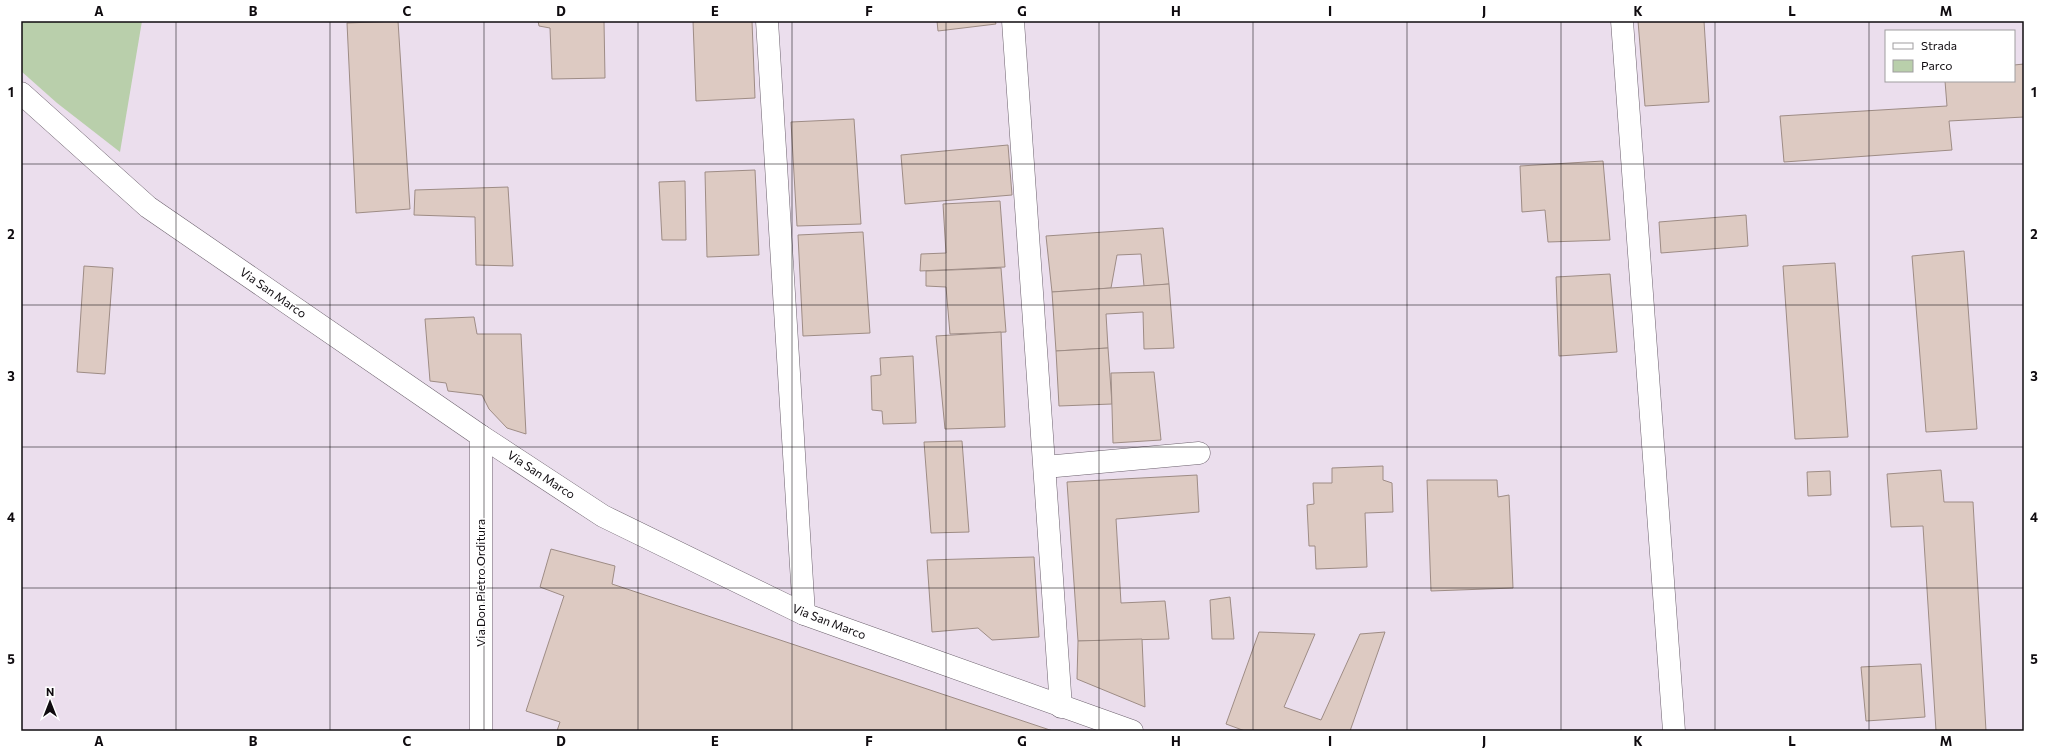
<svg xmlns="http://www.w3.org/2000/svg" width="2045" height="752" font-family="Commissioner,sans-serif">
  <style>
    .green { fill: #b9cfab }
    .building { fill: #ddcac2; stroke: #9e8c85 }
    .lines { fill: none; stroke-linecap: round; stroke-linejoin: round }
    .minor-casing { stroke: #6c616d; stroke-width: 23 }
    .tertiary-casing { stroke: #6c616d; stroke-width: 23 }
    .secondary-casing { stroke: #6c616d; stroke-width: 23 }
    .minor { stroke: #fff; stroke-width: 22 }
    .tertiary { stroke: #fff; stroke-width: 22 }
    .secondary { stroke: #fff; stroke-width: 22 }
    .grid { fill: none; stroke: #0f0b0f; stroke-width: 1; stroke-opacity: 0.55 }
    .labels { text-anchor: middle; stroke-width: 3; stroke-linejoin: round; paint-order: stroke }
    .street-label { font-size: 12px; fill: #0f0b0f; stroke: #fff }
    .neatline { fill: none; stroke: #0f0b0f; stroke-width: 1.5 }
    .grid-label { font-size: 13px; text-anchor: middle; font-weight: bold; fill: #0f0b0f }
  </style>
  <rect width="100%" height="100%" fill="#ebdeed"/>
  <path class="green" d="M21,21H142L120,152L57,103L21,71Z"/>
  <g class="building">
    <path d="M398,21L410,209L356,213L347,23Z"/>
    <path d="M538,21H604L605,78L552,79L550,28L539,26Z"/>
    <path d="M693,21H752L755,98L696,101Z"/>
    <path d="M937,21H995L996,24L938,31Z"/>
    <path d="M1638,21H1704L1709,102L1645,106Z"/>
    <path d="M2024,64V117L1949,121L1952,150L1784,162L1780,116L1947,106L1945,81H2014V65Z"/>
    <path d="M854,119L861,224L797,226L791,122Z"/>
    <path d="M1008,145L1012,195L905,204L901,155Z"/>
    <path d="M1603,161L1610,240L1548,242L1545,210L1522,212L1520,166Z"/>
    <path d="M755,170L759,255L707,257L705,172Z"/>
    <path d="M685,181L686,240H662L659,182Z"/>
    <path d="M508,187L513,266L476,265L475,217L414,215L415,190Z"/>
    <path d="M1000,201L1005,267L920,271L921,254L946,253L943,204Z"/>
    <path d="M1746,215L1748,246L1661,253L1659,222Z"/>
    <path d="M1163,228L1169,284L1144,286L1141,254L1117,255L1111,288L1052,292L1046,236Z"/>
    <path d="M863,232L870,333L803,336L798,235Z"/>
    <path d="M1964,251L1977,429L1926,432L1912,256Z"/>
    <path d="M1835,263L1848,437L1795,439L1783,266Z"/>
    <path d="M84,266L113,268L105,374L77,372Z"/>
    <path d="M1001,268L1006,332L950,334L946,287L926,286V271Z"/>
    <path d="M1610,274L1617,352L1559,356L1556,277Z"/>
    <path d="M1169,284L1174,348L1144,349L1143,312L1106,314L1108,348L1056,351L1052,292Z"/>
    <path d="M474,317L477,334H521L526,434L507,428L489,409L482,395L448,391L446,383L430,381L425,319Z"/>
    <path d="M1001,332L1005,427L945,429L936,336Z"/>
    <path d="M1108,348L1112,404L1059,406L1056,351Z"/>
    <path d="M913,356L916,423L883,424L882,411L872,410L871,376L881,375L880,358Z"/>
    <path d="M1154,372L1161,440L1113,443L1111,373Z"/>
    <path d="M962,441L969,532L931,533L924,442Z"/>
    <path d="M1383,466V480L1392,483L1393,512L1365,513L1367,567L1316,569L1315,546H1309L1307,505L1314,504L1313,483H1332V468Z"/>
    <path d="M1941,470L1944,502H1973L1986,731H1936L1923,526L1891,527L1887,474Z"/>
    <path d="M1830,471L1831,495L1808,496L1807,472Z"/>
    <path d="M1197,475L1199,512L1116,519L1121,603L1165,601L1169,639L1078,641L1067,482Z"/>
    <path d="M1427,480H1497L1498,497L1509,495L1513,588L1431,591Z"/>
    <path d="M551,549L615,566L612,584L1053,731H557L560,722L526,711L564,596L540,587Z"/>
    <path d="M1034,557L1039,637L992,640L978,628L932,632L927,560Z"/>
    <path d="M1230,597L1234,639H1212L1210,600Z"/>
    <path d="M1259,632L1315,634L1284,707L1321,720L1360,634L1385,632L1350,731H1245L1226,724Z"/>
    <path d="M1142,639L1145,707L1077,679L1078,641Z"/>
    <path d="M1921,664L1925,717L1866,721L1861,667Z"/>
  </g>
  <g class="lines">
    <g class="minor-casing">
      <g id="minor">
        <path d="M767,21L804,614"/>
        <path d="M1013,21L1061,707"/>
        <path d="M1622,21L1674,731"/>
        <path d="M1045,467L1199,453"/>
      </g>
    </g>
    <g class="tertiary-casing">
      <path id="tertiary" d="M481,436L603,516L804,614L1132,731"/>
    </g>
    <g class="secondary-casing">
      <path id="secondary" d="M21,93L148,207L481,436V731"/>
    </g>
    <use href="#minor" class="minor"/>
    <use href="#tertiary" class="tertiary"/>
    <use href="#secondary" class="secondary"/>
  </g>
  <path class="grid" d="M176,21V731M330,21V731M484,21V731M638,21V731M792,21V731M946,21V731M1099,21V731M1253,21V731M1407,21V731M1561,21V731M1715,21V731M1869,21V731M21,164H2024M21,305H2024M21,447H2024M21,588H2024"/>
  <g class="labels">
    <g class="street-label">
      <text transform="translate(273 293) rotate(35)" y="4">Via San Marco</text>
      <text transform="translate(541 475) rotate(33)" y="4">Via San Marco</text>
      <text transform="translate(481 583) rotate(-90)" y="4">Via Don Pietro Orditura</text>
      <text transform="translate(829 622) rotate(21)" y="4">Via San Marco</text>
    </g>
  </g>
  <rect width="2045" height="752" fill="none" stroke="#ffffff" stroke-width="44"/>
  <rect x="1885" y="30" width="130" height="52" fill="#ffffff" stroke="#9f9d9f"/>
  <rect x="1893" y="43" width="20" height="6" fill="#ffffff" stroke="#9f9d9f"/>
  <text x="1921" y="50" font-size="12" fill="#0f0b0f">Strada</text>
  <rect x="1893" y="60" width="20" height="12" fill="#b9cfab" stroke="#9f9d9f"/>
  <text x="1921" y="70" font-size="12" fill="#0f0b0f">Parco</text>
  <g transform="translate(50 702)" stroke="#ffffff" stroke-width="3" paint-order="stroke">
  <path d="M0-3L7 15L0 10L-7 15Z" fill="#0f0b0f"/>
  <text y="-6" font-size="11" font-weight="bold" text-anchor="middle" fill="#0f0b0f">N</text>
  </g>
  <rect x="22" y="22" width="2001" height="708" class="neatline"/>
  <g class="grid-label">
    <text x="99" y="16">A</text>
    <text x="253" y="16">B</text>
    <text x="407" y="16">C</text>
    <text x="561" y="16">D</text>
    <text x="715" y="16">E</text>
    <text x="869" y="16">F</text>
    <text x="1022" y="16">G</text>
    <text x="1176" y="16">H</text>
    <text x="1330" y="16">I</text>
    <text x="1484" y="16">J</text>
    <text x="1638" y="16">K</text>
    <text x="1792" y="16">L</text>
    <text x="1946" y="16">M</text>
    <text x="11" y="97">1</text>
    <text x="2034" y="97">1</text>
    <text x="11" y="239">2</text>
    <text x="2034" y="239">2</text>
    <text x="11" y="381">3</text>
    <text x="2034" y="381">3</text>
    <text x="11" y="522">4</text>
    <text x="2034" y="522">4</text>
    <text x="11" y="664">5</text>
    <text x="2034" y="664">5</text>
    <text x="99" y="746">A</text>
    <text x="253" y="746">B</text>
    <text x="407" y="746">C</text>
    <text x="561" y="746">D</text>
    <text x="715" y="746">E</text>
    <text x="869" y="746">F</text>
    <text x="1022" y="746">G</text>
    <text x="1176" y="746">H</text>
    <text x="1330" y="746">I</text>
    <text x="1484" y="746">J</text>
    <text x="1638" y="746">K</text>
    <text x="1792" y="746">L</text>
    <text x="1946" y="746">M</text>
  </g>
</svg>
